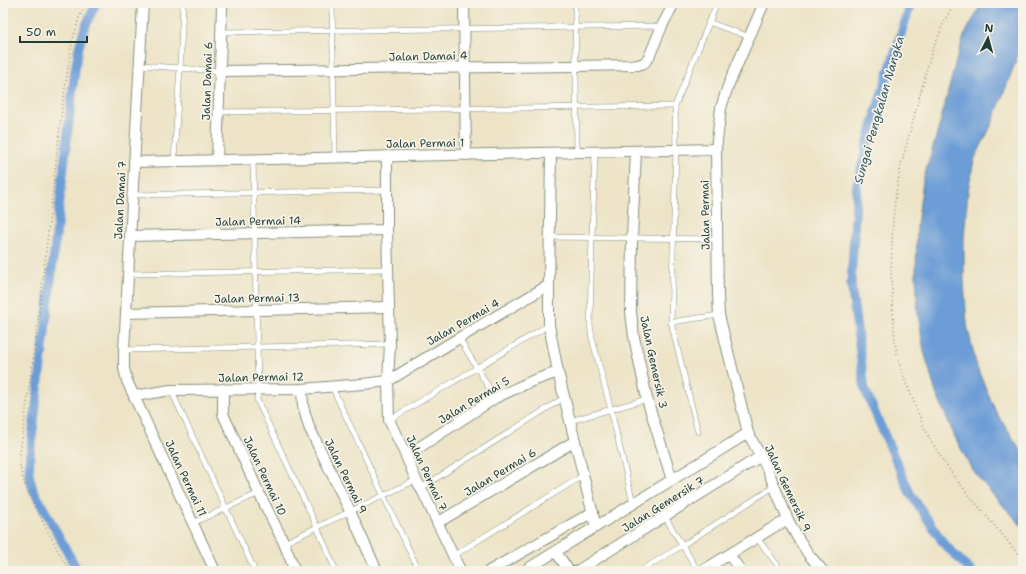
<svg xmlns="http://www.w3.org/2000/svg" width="1026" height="574" font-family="'Shantell Sans',sans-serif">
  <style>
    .water { fill: #6d9dd6; stroke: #466d85 }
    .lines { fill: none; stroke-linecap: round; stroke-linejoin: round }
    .canal { stroke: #6d9dd6; stroke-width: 9 }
    .lane-casing { stroke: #86907e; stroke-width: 6 }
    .street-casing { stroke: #86907e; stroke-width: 12 }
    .path { stroke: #86907e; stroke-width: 1.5; stroke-dasharray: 1 3; stroke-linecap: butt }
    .lane { stroke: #fff; stroke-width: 5 }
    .street { stroke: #fff; stroke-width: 10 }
    .labels { text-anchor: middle; stroke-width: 3.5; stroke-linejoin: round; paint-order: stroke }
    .street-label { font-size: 11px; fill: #1f3d34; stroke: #f7f3e8 }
    .water-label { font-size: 12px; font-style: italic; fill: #365a65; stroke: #f7f3e8 }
  </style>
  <rect width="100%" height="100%" fill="#f7f3e8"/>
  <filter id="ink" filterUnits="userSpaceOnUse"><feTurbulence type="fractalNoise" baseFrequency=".025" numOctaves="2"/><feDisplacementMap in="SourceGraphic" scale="8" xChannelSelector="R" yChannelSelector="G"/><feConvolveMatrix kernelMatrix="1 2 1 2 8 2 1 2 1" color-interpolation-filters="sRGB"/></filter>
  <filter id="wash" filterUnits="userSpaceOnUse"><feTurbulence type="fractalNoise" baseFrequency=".012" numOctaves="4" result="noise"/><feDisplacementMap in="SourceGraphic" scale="16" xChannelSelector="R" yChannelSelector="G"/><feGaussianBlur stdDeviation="0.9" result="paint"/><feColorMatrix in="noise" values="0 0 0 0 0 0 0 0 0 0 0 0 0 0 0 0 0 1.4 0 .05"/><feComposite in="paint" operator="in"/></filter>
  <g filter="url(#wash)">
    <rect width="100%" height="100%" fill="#ede4c7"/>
    <path class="water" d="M982,3H1023V47L1018,55L992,124L974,160L968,190L964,238V281L967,325L977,368L996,412L1023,454V527L995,497L972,470L955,437L936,393L924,351L918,314L916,276L917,225L923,181L939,127L956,61L964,36Z"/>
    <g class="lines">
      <g class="canal">
        <path d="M911,3L877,108L857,184L851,284L865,390L910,493L944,544L971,571"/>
        <path d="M78,571L33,489L29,475L30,454L43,349L75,70L79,47L84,30L96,3"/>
      </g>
    </g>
  </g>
  <g filter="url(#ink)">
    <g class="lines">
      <g class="lane-casing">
        <g id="lane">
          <path d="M332,3L335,157"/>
          <path d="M575,3L577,152"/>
          <path d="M708,22L750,37"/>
          <path d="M221,32L662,26"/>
          <path d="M140,65L219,71"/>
          <path d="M218,112L675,106"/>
          <path d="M595,152L592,237L590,325L592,338L611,410L633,503"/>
          <path d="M253,159L258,389L257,400L317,527L336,571"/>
          <path d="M174,161L180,68L183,3"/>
          <path d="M132,195L387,190"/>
          <path d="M550,237L717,239"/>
          <path d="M128,274L389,269"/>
          <path d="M671,322L719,315"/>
          <path d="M459,338L495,398"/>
          <path d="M124,350L390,344"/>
          <path d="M332,387L419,571"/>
          <path d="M171,390L255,571"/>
          <path d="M389,420L549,325"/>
          <path d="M570,421L647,399"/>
          <path d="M698,432L671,322L676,150L675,106L717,3"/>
          <path d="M421,488L565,397"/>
          <path d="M665,517L698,571"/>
          <path d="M193,523L259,493"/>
          <path d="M757,538L782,571"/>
          <path d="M284,543L416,480"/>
          <path d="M453,556L584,475"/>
          <path d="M640,571L683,545L775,486"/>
        </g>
      </g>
      <g class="street-casing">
        <g id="street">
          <path d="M143,3L124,350V368L127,381L215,571"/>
          <path d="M464,3L466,155"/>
          <path d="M764,3L728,86L721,108L716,149L718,296L719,315L748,433L767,468L788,520L796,535L809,555L823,571"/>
          <path d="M219,71L638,65L644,63L649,57L662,26L672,7V3"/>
          <path d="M636,151L632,238L631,312L634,337L647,399L672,480"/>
          <path d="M551,153L549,285V325L558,372L596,527"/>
          <path d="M387,156V230L390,344L388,381L389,420L406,456L416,480L421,488L459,568L462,571"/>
          <path d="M217,160L222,7L223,3"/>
          <path d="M134,162L716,149"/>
          <path d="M130,236L387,230"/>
          <path d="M126,313L389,307"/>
          <path d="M223,389V414L259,493L284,543L295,571"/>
          <path d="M302,389L303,406L309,427L350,511L377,571"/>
          <path d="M134,396L171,390L302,389L363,384L388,381L459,338L527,298L549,285"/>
          <path d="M406,456L495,398L532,381L558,372"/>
          <path d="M437,523L575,441"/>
          <path d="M556,552L569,571"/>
          <path d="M729,555L741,571"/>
          <path d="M489,571L593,512"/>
          <path d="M524,571L748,433"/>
          <path d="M577,571L761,456"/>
          <path d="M702,571L774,527L788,520"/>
        </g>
      </g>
      <g class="path">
        <path d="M954,3L944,22L931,54L901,165L896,193L893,219L891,272L892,295L895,342L897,354L903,375L923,425L932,443L954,477L1014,549L1023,558"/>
        <path d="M69,571L35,507L23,479L20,467V454L37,331L62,108L72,42L79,18L86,3"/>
      </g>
      <use href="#lane" class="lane"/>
      <use href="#street" class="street"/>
    </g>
  </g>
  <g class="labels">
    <g class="street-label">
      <text transform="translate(428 56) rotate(-1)" y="4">Jalan Damai 4</text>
      <text transform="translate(207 81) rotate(-88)" y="4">Jalan Damai 6</text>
      <text transform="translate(425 143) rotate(-1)" y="4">Jalan Permai 1</text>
      <text transform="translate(120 200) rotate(-87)" y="4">Jalan Damai 7</text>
      <text transform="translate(705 215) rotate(-91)" y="4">Jalan Permai</text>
      <text transform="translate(258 221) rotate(-1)" y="4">Jalan Permai 14</text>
      <text transform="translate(257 298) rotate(-1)" y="4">Jalan Permai 13</text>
      <text transform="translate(463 322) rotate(-30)" y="4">Jalan Permai 4</text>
      <text transform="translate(654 362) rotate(78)" y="4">Jalan Gemersik 3</text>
      <text transform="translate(261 377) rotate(-1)" y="4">Jalan Permai 12</text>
      <text transform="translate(474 400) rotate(-31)" y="4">Jalan Permai 5</text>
      <text transform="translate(500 472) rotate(-31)" y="4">Jalan Permai 6</text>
      <text transform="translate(427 473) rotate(65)" y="4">Jalan Permai 7</text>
      <text transform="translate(265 476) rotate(65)" y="4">Jalan Permai 10</text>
      <text transform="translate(346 476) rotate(64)" y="4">Jalan Permai 9</text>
      <text transform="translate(186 478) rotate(65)" y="4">Jalan Permai 11</text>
      <text transform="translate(788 488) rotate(65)" y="4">Jalan Gemersik 9</text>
      <text transform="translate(663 504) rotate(-32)" y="4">Jalan Gemersik 7</text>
    </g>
    <g class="water-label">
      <text transform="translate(879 110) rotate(-74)" y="4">Sungai Pengkalan Nangka</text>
    </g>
  </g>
  <rect width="1026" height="574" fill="none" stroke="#f7f3e8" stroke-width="16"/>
  <g transform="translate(988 38) rotate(6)" stroke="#f7f3e8" stroke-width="3" paint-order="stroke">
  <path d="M0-3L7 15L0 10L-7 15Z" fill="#1f3d34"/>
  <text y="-6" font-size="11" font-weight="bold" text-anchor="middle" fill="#1f3d34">N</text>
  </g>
  <path d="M20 36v6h67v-6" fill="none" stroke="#1f3d34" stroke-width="2"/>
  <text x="26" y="36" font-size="12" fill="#1f3d34" stroke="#f7f3e8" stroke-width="3" paint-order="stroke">50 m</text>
</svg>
